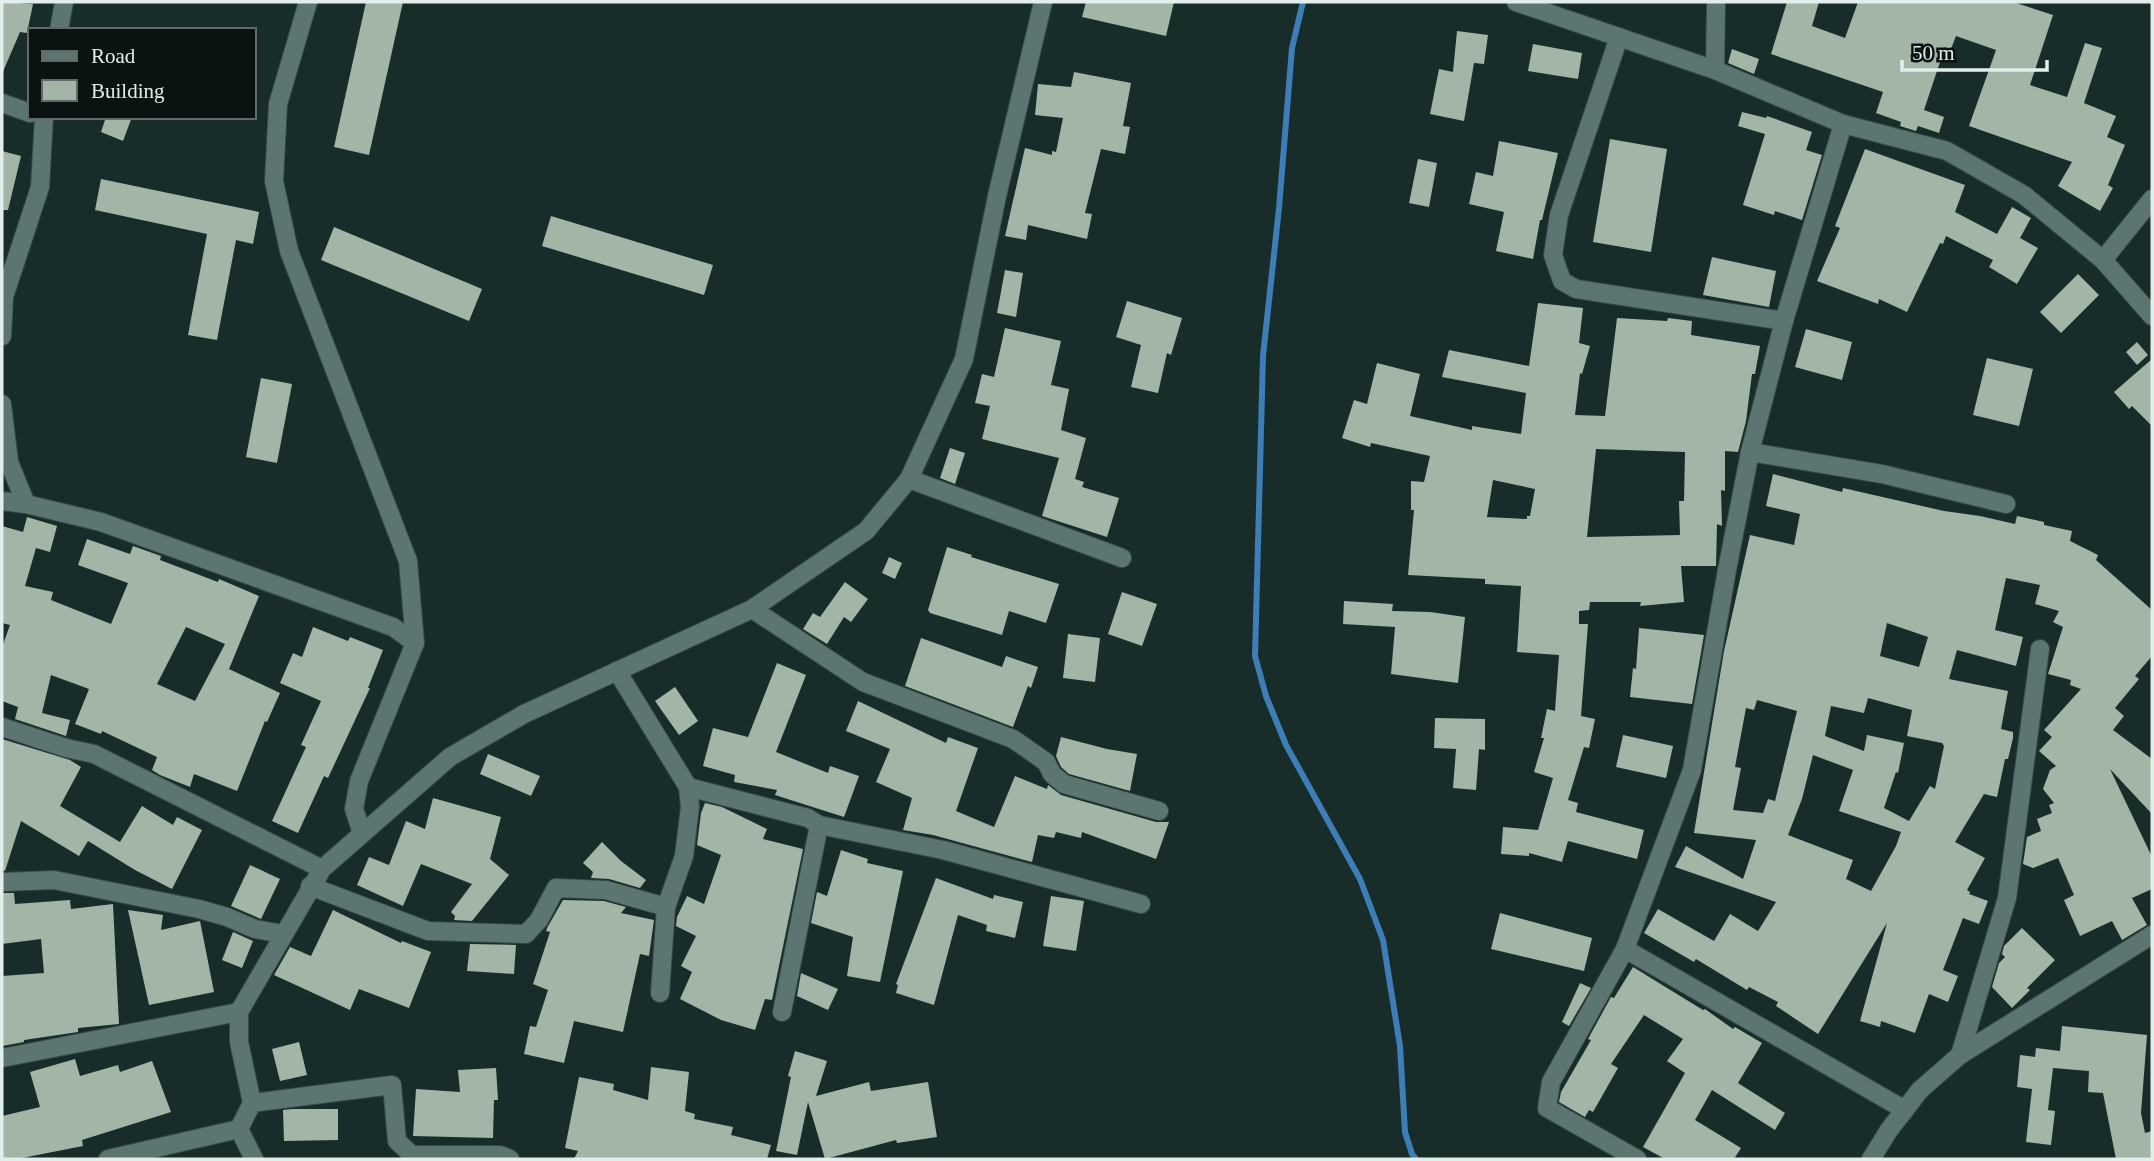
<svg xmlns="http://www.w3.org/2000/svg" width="2154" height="1161" font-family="'Times New Roman',serif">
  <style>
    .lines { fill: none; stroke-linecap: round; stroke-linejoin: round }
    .stream { stroke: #3d7eb7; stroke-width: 6 }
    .building { fill: #a2b5a6; fill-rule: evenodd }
    .minor-casing { stroke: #384947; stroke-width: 20 }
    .minor { stroke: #5d7571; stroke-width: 18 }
  </style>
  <rect width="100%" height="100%" fill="#182d2a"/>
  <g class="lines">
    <path class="stream" d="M1303,2L1292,48L1279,208L1263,356L1255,656L1266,696L1286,745L1360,879L1383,940L1400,1046L1405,1132L1412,1154L1416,1159"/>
  </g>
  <g class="building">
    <path d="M2,2L33,4L27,33L20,32L2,74Z"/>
    <path d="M366,2H403L369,155L334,147Z"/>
    <path d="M1086,2H1174L1166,36L1082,17Z"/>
    <path d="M1787,2H1819L1812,26L1845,38L1858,2H2013L2053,15L2030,85L2067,97L2085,43L2102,48L2084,103L2116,116L2107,137L2125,145L2108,185L2113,188L2100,211L2058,186L2072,162L1969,126L1996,50L1956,36L1951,49L1945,47L1924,110L1944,117L1939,133L1918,126L1916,131L1900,126L1901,122L1876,113L1883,92L1771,54Z"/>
    <path d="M1457,31L1488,35L1484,64L1474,63L1464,121L1430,114L1439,69L1453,72Z"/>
    <path d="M1533,44L1582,53L1578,79L1528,71Z"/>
    <path d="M1732,49L1759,59L1754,74L1728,63Z"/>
    <path d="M1074,72L1131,83L1123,126L1130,127L1125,154L1101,149L1085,213L1092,214L1087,239L1028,225L1026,240L1005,236L1025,148L1052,155V151L1056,152L1063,118L1035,115L1038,84L1071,87Z"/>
    <path d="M1742,112L1766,118L1767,116L1812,132L1806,150L1822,155L1802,220L1775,211L1774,215L1743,205L1765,134L1738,126Z"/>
    <path d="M106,117H132L123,141L101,132Z"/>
    <path d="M1610,139L1667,149L1651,252L1593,242Z"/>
    <path d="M1499,141L1558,153L1542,220H1540L1533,259L1496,251L1504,212L1469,204L1476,172L1493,176Z"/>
    <path d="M1865,149L1965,185L1955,212L1997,234L2012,207L2031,218L2020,238L2038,248L2017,284L1989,267L1993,260L1946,236L1943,244L1940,243L1907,312L1879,299L1878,304L1817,281L1840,228L1835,226Z"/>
    <path d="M2,151L21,156L8,210H2Z"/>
    <path d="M1418,159L1437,163L1429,207L1409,203Z"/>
    <path d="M101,179L259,212L253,244L236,240L217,340L188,335L207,234L95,210Z"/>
    <path d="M551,216L713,265L704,295L542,246Z"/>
    <path d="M334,227L482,289L469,321L321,260Z"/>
    <path d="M1712,257L1776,271L1769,307L1703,295Z"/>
    <path d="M1005,270L1023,273L1016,317L997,313Z"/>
    <path d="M2078,274L2099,295L2061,333L2040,312Z"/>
    <path d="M1127,301L1182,318L1171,355L1167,353L1158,393L1131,387L1141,345L1116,337Z"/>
    <path d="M1538,303L1583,308L1579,343L1590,346L1582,374L1580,373L1575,415L1605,416L1617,318L1667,321L1668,318L1692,321L1691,335L1760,346L1755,374H1752L1746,421L1738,452L1725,451V491L1721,490L1722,526L1717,524L1716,566H1681L1684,602L1640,606L1641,602H1590L1589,610L1579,611V624H1588L1581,716L1595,719L1589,748L1584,747L1568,800L1578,803L1576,812L1644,830L1637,859L1568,841L1562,862L1529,853V856L1501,854L1503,827L1538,830L1553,778L1534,772L1544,738H1541L1547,709L1555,711L1559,655L1517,652L1521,586L1485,584V579L1408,575L1414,510H1411V481L1424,482L1430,456L1371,443L1370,447L1342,438L1354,400L1367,404L1377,363L1420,374L1410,416L1472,430V426L1521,434L1526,393L1442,377L1449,350L1529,366ZM1596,449L1685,452L1684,501H1679L1680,535L1587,537ZM1493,480L1535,489L1530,516H1527V519L1487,517Z"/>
    <path d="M1005,328L1061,341L1051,385L1069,389L1061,430L1086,438L1075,479L1084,482L1082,487L1119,498L1107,537L1042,516L1059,458L982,439L990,406L975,403L982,374L994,377Z"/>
    <path d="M1806,329L1852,342L1842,380L1795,367Z"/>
    <path d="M2137,342L2148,355L2137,365L2126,352Z"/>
    <path d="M1987,358L2033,369L2019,426L1973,415Z"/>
    <path d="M2152,359V426L2132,406L2129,409L2114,392Z"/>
    <path d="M261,378L292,384L277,463L246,457Z"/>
    <path d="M950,448L965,453L955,484L940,478Z"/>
    <path d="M1773,474L1842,492L1843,488L1944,511L1980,516L2015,524L2017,516L2044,522V525L2072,531L2070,541L2098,555L2096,560L2152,610V656L2135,676L2139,679L2115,708L2124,716L2113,730L2152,759V814L2110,769L2152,857V889L2132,898L2147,925L2122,940L2112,921L2080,936L2064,900L2074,895L2058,858L2033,868L2023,864L2027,837L2041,831L2037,819L2052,813L2049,805L2054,803L2043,789L2050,770L2056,766L2039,751L2052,737L2044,730L2081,689L2070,685L2071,680L2048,674L2063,627L2053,622L2059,611L2035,604L2040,585L2006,578L1995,630L2023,637L2016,666L1957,650L1949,679L2008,691L2001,729L2013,732V738L2008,759H2005L1997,797L1984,794L1955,842L1985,858L1967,890L1970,892L1969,894L1988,901L1979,924L1963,918L1943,970L1958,976L1948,1002L1929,994L1915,1033L1881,1021L1880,1027L1860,1021L1887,923L1818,1034L1776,1006L1778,1002L1749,987L1747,990L1696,959L1694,962L1644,933L1658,909L1714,941L1730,914L1758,931L1776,902L1675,867L1686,846L1743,879L1756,840L1694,833L1724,651L1750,535L1794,545L1800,514L1766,506ZM1887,623L1928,637L1919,667L1880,656ZM1868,698L1912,710L1907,736L1942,743L1944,746L1935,789L1930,786L1909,821L1884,808L1896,772L1898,773L1904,743L1867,735L1864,751L1825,736L1831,706L1864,713ZM1757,700L1797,711L1775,801L1768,799L1763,813L1733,810L1741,768L1735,767L1746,708L1754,710ZM1813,755L1853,770L1839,811L1901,832L1896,846L1871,891L1846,879L1853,860L1788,835L1802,799Z"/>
    <path d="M27,517L57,526L50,552L36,548L25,586L53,592L51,600L111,624L128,583L78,565L87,539L130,554L133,546L161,556L160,560L218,582L219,579L259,596L229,669L280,693L267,722L265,721L237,791L194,774L190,787L160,775L152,770L157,757L102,731L101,734L75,724L89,689L51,675L42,713L70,720L66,736L15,719L18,707L2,701V647L10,625L2,623V526L23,532ZM186,627L225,644L195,701L157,684Z"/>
    <path d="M947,547L972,555L971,557L1059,584L1046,623L1009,611L1002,635L930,613L928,610Z"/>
    <path d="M889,557L902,563L895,579L882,573Z"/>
    <path d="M845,582L868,599L851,622L844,617L827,644L803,629L813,613L820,617Z"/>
    <path d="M1122,592L1157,604L1142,646L1108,634Z"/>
    <path d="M1344,601L1393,604L1392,611L1430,612L1465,617L1458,683L1391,674L1395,627L1343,624Z"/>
    <path d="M313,627L348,641L350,637L383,650L368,688H370L328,778L324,776L298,833L272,821L306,747L301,745L321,701L280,683L293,653L302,657Z"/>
    <path d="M1639,628L1704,635L1692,704L1630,697L1633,668L1636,669Z"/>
    <path d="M1068,634L1100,638L1095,682L1063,678Z"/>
    <path d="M921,638L1002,667L1006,656L1038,667L1031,688L1028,686L1013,727L905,686Z"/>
    <path d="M777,663L806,675L776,752L828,773L830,766L859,776L844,817L775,795L777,790L734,782L735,775L703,766L713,728L748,737Z"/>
    <path d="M675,687L698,721L679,735L655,701Z"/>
    <path d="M858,701L946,743L948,737L978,748L956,811L994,827L1015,776L1047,789L1048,785L1061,795L1156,822H1169L1156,859L1082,832L1081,838L1056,832L1054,838L1038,835L1032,862L933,835L903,830L912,798L876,782L890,749L846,731Z"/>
    <path d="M1435,718L1485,719V750L1479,749L1476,790L1453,788L1456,749L1434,748Z"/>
    <path d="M1623,735L1673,746L1666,778L1616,767Z"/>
    <path d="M1061,737L1107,749L1137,754L1130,791L1069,774L1061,767L1056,756Z"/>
    <path d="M2,739L70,760L81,767L60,806L120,842L142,806L173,825L177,817L202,830L172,889L135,870L88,841L79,856L21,821L5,871L2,870Z"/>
    <path d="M488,754L540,776L531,796L480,774Z"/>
    <path d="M433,798L501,817L490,859L509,875L472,921L454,920L455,916L451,912L472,884L421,864L403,906L357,885L369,857L389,865L406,821L425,829Z"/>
    <path d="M705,803L722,807L767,829L763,839L803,849L772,1000L765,999L755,1030L721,1020L680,999L692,972L681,966L696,936L676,926L677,917L687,896L704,904L721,855L697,845L701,813Z"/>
    <path d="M602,842L621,861L646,880L640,888L609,879L591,878L593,872L583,863Z"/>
    <path d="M841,850L868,859L867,863L903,871L880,982L847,976L853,937L811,923L817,892L827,896Z"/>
    <path d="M250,865L280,879L261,919L231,906Z"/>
    <path d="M936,878L993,899L994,895L1023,902L1015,938L986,931L987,925L958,915L934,1005L896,993L898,985L896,984Z"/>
    <path d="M2,893H14L15,904L70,900L71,909L113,904L119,1024L78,1028V1032L24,1040V1042L2,1046V976L44,973L41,939L2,944Z"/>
    <path d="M1051,896L1084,901L1076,951L1043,946Z"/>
    <path d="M563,900L604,901L626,907L621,913L654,920L649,956L640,954L623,1032L574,1021L564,1063L524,1054L530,1026L536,1027L548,990L533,984L550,932L546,931L547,928Z"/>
    <path d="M128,910L163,915L161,930L200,921L214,992L149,1005Z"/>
    <path d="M333,910L401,943L402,941L431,952L409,1008L359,989L350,1010L274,975L290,947L311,956Z"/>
    <path d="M1500,913L1592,938L1584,971L1491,949Z"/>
    <path d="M2022,928L2055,960L2027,988L2030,990L2012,1008L1992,987L1999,963L2005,957L2002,954L2004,946Z"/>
    <path d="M233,932L253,941L242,968L222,960Z"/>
    <path d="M470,944L516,945L514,974L467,971Z"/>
    <path d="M1633,967L1703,1010L1705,1009L1733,1029L1735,1027L1762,1043L1738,1083L1785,1113L1775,1130L1712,1090L1695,1120L1741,1148L1734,1159H1665L1643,1147L1685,1073L1667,1061L1683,1039L1644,1015L1611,1064L1618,1068L1593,1112L1589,1110L1585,1117L1559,1102L1561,1092L1591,1040L1588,1039L1611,997L1614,998Z"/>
    <path d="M801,973L838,989L828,1010L797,996Z"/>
    <path d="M1580,983L1591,988L1569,1026L1562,1022Z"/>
    <path d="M2062,1026L2147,1035L2141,1113L2145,1133L2152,1131V1159H2116L2103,1093L2088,1092L2089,1071L2053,1068L2048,1110L2055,1111L2051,1145L2026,1142L2032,1089L2017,1087L2020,1055L2035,1057L2036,1048L2060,1051Z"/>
    <path d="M299,1042L307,1075L280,1081L272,1049Z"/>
    <path d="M795,1051L827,1061L816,1096L869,1082L871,1091L928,1082L937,1137L897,1143L896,1140L825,1159L808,1102L797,1155L776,1151L791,1077L788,1076Z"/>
    <path d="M75,1059L80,1076L118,1065L120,1072L152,1061L171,1112L82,1140L83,1146L17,1159H2V1116L40,1107L30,1072Z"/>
    <path d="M651,1067L689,1072L685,1111L695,1114L694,1119L733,1127L731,1135L771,1145L767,1159H574L578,1151L565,1148L579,1077L614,1084L613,1090L648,1100Z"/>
    <path d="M496,1068L498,1100H494L493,1138L413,1136L416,1089L460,1092L458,1070Z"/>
    <path d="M292,1109H338V1140L284,1141L283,1110Z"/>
  </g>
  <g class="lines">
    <g class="minor-casing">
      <g id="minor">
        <path d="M308,2L278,104L274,181L289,251L408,561L415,643L359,781L354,809L362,833"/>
        <path d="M1516,2L1715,70L1843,124L1947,151L2024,195L2103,260L2152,316"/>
        <path d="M59,30L64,2"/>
        <path d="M1619,37L1559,215L1553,255L1562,281L1576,289L1784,321"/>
        <path d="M1715,70L1716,2"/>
        <path d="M2,103L30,113"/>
        <path d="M2103,260L2152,199"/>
        <path d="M2,336L4,297L40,187L44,117"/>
        <path d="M2,404L9,462L26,504"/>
        <path d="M1750,452L1882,474L2006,504"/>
        <path d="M909,479L1122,558"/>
        <path d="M2,501L26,504L101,522L393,627L415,643"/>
        <path d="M752,609L863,682L1013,739L1046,762L1052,774L1064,784L1159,811"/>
        <path d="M617,671L688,787L690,807L684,856L666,907L660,993"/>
        <path d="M2,727L66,748L94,754L322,869"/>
        <path d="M688,787L808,818L819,825L943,850L1141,904"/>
        <path d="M2,882L54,880L199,909L227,917L255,929L283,934"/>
        <path d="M310,886L428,931L526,934L539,920L556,888L606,890L666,907"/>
        <path d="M1625,949L1905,1110"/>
        <path d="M782,1012L819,825"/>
        <path d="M1960,1055L2007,898L2040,649"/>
        <path d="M2,1058L239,1012"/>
        <path d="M252,1103L392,1085L397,1141L412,1155H500L510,1159"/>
        <path d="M108,1159L239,1129"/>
        <path d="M254,1159L239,1129L252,1103L239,1042V1012L322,869L450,757L524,714L752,609L866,531L909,479L964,359L997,196L1043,2"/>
        <path d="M1637,1159L1547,1108L1551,1082L1625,949L1692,770L1727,570L1750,452L1784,321L1843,124"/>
        <path d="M1871,1159L1889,1130L1920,1090L1960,1055L2152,935"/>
      </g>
    </g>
    <use href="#minor" class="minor"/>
  </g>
  <rect width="2154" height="1161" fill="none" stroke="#e1eeec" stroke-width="7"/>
  <rect x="28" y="28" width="228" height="91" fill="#0a1312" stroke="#606b69" stroke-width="2"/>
  <rect x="42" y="51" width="35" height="10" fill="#5d7571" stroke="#606b69" stroke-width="2"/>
  <text x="91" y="63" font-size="21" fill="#e1eeec">Road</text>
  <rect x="42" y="80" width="35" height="21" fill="#a2b5a6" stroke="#606b69" stroke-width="2"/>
  <text x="91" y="98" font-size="21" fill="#e1eeec">Building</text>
  <path d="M1902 60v10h145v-10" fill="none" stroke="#e1eeec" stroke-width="3.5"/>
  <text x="1912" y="60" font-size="21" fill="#e1eeec" stroke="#0a1312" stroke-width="5" paint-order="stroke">50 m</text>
</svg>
